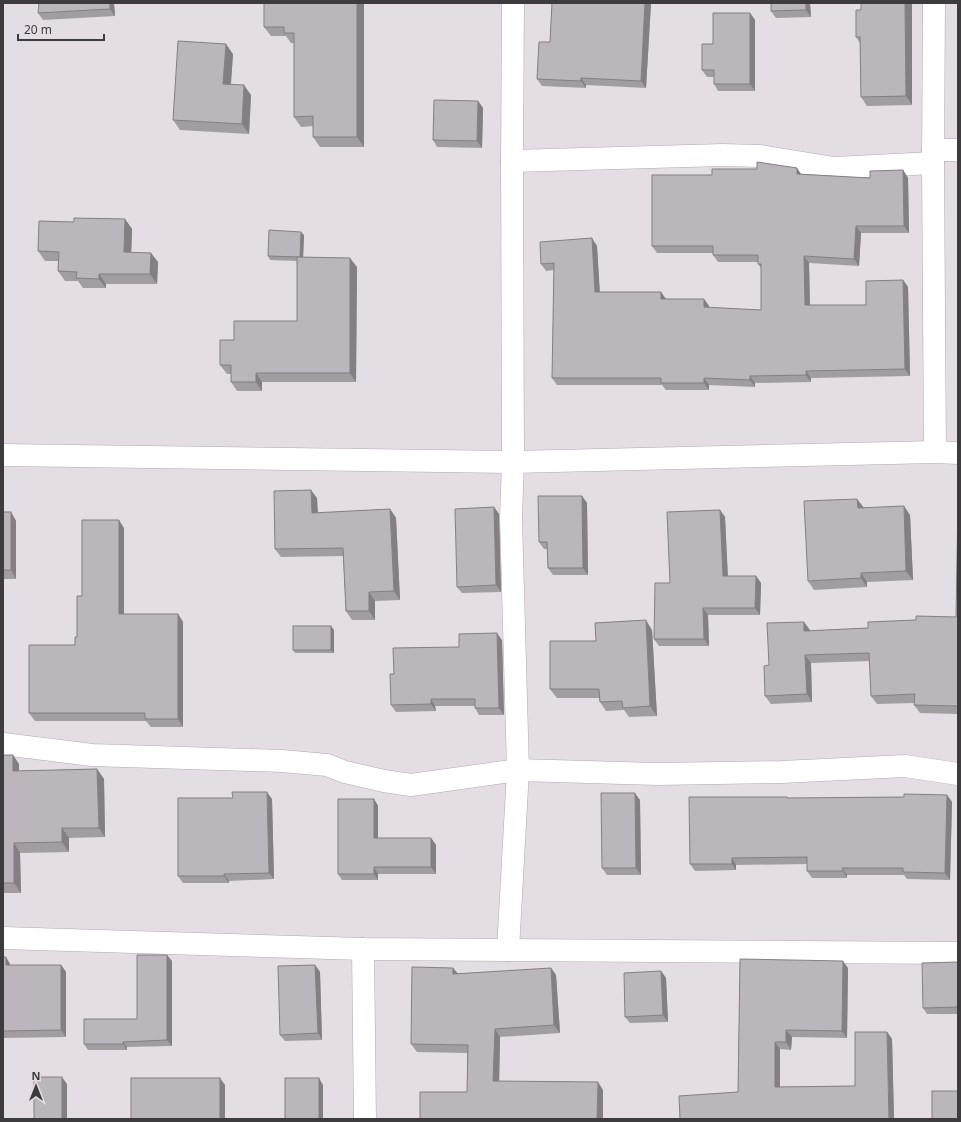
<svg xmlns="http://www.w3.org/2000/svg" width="961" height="1122" font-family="'Noto Sans',sans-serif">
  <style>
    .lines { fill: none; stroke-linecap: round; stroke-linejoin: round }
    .minor-casing { stroke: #afaaaf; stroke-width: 23 }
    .minor { stroke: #fff; stroke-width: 22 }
    .wall { fill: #a19da1 }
    .shaded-wall { fill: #837f83 }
    .building { fill: #bbb6bb; stroke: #837f83 }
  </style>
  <rect width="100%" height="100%" fill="#e4dee4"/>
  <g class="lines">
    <g class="minor-casing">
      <g id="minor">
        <path d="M934,3L933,163L935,452"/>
        <path d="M933,150H958"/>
        <path d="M512,161L723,155L760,156L834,168L933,163"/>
        <path d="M3,455L513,462L935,452L958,453"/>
        <path d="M3,744L92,755L282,761L327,765L345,772L384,781L411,785L518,770L657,774L782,772L905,766L958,774"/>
        <path d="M3,938L363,949L958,953"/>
        <path d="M363,949L365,1119"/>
        <path d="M508,950L518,770L511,518L513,462L512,161L513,3"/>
      </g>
    </g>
    <use href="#minor" class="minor"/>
  </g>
  <g class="wall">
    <path d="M39,3H114L115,16L43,20L38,13Z"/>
    <path d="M264,3H364V147H320L313,137V126L301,127L294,117V43H291L286,36H271L264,27Z"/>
    <path d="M552,3H651L646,88L586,85V88L542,86L537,79L550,42Z"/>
    <path d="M810,3L811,17L776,18L771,11Z"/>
    <path d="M861,3H912V105L867,106L861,97L860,43L856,37L861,10Z"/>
    <path d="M750,13L755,20V91H718L714,84V77H707L702,70L713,44Z"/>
    <path d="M233,54L231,84L251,95L249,134L180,130L173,120Z"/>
    <path d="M478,101L483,108L482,148L437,147L433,140Z"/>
    <path d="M797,168L801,174L870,178L903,170L908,178L909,233H861L859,266L809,263L810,305H866L903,280L908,287L910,376L811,378V382L755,383V387L709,385V390H666L662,385H557L552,378L554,270L546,271L541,264L597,246L600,292H661L665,299H704L709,306V308L761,310V268L758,264V262H718L713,255V253H657L652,246L712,175L757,169Z"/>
    <path d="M125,219L132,229L131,252L158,262L157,284H106V288H83L78,281H65L58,271V261H45L38,251L74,222Z"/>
    <path d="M304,235L303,257L357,267L356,382H262V391H237L231,382V374H227L220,365L297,321V261L270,260L268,256Z"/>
    <path d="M582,496L587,503L588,575H553L548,568L547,549H544L539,542Z"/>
    <path d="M317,498L318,513L390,509L396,518L400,600L375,601V620H352L346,611L343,556L281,557L275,549Z"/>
    <path d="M857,499L864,508L910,515L913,580L867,582V587L814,590L808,581Z"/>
    <path d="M958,504V714L920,713L914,705V703L877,704L871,696L870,661L811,663L812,702L771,704L765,696L769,665L810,630V631L868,628L916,620L956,617Z"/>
    <path d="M494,507L499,514L501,592L462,593L457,587Z"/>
    <path d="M720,510L725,517L728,576H756L761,583L760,615H708L709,646H659L654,639L670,583Z"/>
    <path d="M3,512H11L16,521V579H3Z"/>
    <path d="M124,528V614H178L183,622V727H151L146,721H35L29,713L75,645L77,637L82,596Z"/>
    <path d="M334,630V653H295L293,650Z"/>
    <path d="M652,630L657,716L629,717L624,710L606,711L600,702L599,698H557L550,689L596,641Z"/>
    <path d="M502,640L504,715H479L475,708V706H435L436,711L396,712L391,705L394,674Z"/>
    <path d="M3,755L19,764V771L97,769L104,779L105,837L69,838V852L20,853L21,893H3Z"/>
    <path d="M947,795L952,802L950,880L907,879L904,875H847V878H812L807,871V864L736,865V870L695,871L690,864L787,797V798H842L904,797Z"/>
    <path d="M272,799L274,879L229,881V883H183L178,876Z"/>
    <path d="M374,799L378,806V838H431L436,845V874H378V880H342L338,874Z"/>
    <path d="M640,800L641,875H607L602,868Z"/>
    <path d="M3,957H6L10,964V965H61L66,972V1037L3,1038Z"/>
    <path d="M740,959L848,968L847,1038L792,1037L791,1050L780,1049V1087L855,1086L887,1032L892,1039L894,1119L738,1092Z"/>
    <path d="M172,961V1046L127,1047V1050H88L84,1044L137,1019Z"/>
    <path d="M958,962V1014H927L923,1008Z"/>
    <path d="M315,965L320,972L322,1040L285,1041L280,1035Z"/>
    <path d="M453,968L458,974L551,968L556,975L560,1033L500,1037L499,1081L603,1090V1119H420L467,1092V1053L417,1052L411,1044Z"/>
    <path d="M661,971L666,978L668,1022L630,1023L625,1017Z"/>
  </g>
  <g class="shaded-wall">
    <path d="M110,3H114L115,16L110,9Z"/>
    <path d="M357,3H364V147L357,137Z"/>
    <path d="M645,3H651L646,88L641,81Z"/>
    <path d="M806,3H810L811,17L806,10Z"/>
    <path d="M905,3H912V105L906,96Z"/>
    <path d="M750,13L755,20V91L750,84Z"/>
    <path d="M226,44L233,54L230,94L223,84Z"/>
    <path d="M581,78L586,85V88L581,81Z"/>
    <path d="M244,85L251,95L249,134L242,124Z"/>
    <path d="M478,101L483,108L482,148L477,141Z"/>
    <path d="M797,168L802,176L797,174Z"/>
    <path d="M903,170L908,178L909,233L904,226Z"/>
    <path d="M125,219L132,229L131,261L124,252Z"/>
    <path d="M856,226L861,233L859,266L854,259Z"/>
    <path d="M301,232L304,235L303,261L300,258Z"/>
    <path d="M592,238L597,246L600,299L595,292Z"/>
    <path d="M151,253L158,262L157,284L150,274Z"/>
    <path d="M804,256L809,263L810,313L805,305Z"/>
    <path d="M350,258L357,267L356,382L350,373Z"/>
    <path d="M99,274L106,284V288L99,279Z"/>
    <path d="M903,280L908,287L910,376L905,369Z"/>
    <path d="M661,292L666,299H661Z"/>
    <path d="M704,299L709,306V314L704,307Z"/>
    <path d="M806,371L811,378V382L806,375Z"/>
    <path d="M256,373L262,382V391L256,382Z"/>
    <path d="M750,376L755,383V387L750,380Z"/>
    <path d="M704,378L709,385V390L704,383Z"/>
    <path d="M311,490L317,498L318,522L312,513Z"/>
    <path d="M582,496L587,503L588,575L583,568Z"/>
    <path d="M857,499L864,508H858Z"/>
    <path d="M904,506L910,515L913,580L906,571Z"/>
    <path d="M494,507L499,514L501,592L496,585Z"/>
    <path d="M390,509L396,518L400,600L394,591Z"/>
    <path d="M720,510L725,517L728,583L723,576Z"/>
    <path d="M11,512L16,521V579L11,570Z"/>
    <path d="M119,520L124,528V622L119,614Z"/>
    <path d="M861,573L867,582V587L861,578Z"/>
    <path d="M756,576L761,583L760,615L755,608Z"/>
    <path d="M369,592L375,601V620L369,611Z"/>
    <path d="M703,608L708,615L709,646L704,639Z"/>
    <path d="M178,614L183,622V727L178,719Z"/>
    <path d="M646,620L652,630L657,716L650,706Z"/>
    <path d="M804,622L810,630V639L804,631Z"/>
    <path d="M331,626L334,630V653L331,650Z"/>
    <path d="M497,633L502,640L504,715L499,708Z"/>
    <path d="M805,655L811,663L812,702L807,694Z"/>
    <path d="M431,699L435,706L436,711L431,704Z"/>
    <path d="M13,755L19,764V780L13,771Z"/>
    <path d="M97,769L104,779L105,837L99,828Z"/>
    <path d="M267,792L272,799L274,879L269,873Z"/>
    <path d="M635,793L640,800L641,875L636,868Z"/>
    <path d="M947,795L952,802L950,880L945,873Z"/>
    <path d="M374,799L378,806V845L374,838Z"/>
    <path d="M62,828L69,838V852L62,842Z"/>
    <path d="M431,838L436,845V874L431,867Z"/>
    <path d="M14,843L20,853L21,893L14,883Z"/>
    <path d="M732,858L736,865V870L732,864Z"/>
    <path d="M374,867L378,874V880L374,874Z"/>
    <path d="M842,868L847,875V878L843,871Z"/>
    <path d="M224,874L229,881V883L224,876Z"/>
    <path d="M167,955L172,961V1046L167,1040Z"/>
    <path d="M6,957L10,964V972L6,965Z"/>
    <path d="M843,961L848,968L847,1038L842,1031Z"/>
    <path d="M61,965L66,972V1037L61,1030Z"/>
    <path d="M315,965L320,972L322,1040L318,1033Z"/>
    <path d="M453,968L459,975L453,974Z"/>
    <path d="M551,968L556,975L560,1033L554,1025Z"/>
    <path d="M661,971L666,978L668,1022L663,1015Z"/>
    <path d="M495,1029L500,1037L499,1089L493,1081Z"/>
    <path d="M786,1030L792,1037L791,1050L786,1042Z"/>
    <path d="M887,1032L892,1039L894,1119H889Z"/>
    <path d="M123,1042L127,1047V1050L123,1044Z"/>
    <path d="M775,1042L780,1049V1095L775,1087Z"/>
    <path d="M62,1077L67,1084V1119H62Z"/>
    <path d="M220,1078L225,1085V1119H220Z"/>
    <path d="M319,1078L323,1085V1119H319Z"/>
    <path d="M598,1082L603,1090V1119H597Z"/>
  </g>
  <g class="building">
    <path d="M39,3H110V9L38,13Z"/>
    <path d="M264,3H357V137H313V116L294,117V33H284V27H264Z"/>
    <path d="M552,3H645L641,81L581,78V81L537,79L539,42H550Z"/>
    <path d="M771,3H806V10L771,11Z"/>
    <path d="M861,3H905L906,96L861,97L860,37H856V10H861Z"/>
    <path d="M713,13H750V84H714V70H702V44H713Z"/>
    <path d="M178,41L226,44L223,84L244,85L242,124L173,120Z"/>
    <path d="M434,100L478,101L477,141L433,140Z"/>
    <path d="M757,162L797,168V174L870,178V171L903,170L904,226H856L854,259L804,256L805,305H866V281L903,280L905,369L806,371V375L750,376V380L704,378V383H661V378H552L554,263L541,264L540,242L592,238L595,292H661V299H704V307L761,310V264H758V255H713V246H652V175H712V169H757Z"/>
    <path d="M74,218L125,219L124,252L151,253L150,274H99V279L76,278L77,272L58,271L59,252L38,251L39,221L74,222Z"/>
    <path d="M269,230L301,232L300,257L268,256Z"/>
    <path d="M297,257L350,258V373H256V382H231V365H220V340H234V321H297Z"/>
    <path d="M311,490L312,513L390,509L394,591L369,592V611H346L343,548L275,549L274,491Z"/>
    <path d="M538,496H582L583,568H548L547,542H539Z"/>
    <path d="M857,499L858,508L904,506L906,571L861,573V578L808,581L804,501Z"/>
    <path d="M958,504V706L914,705L915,694L871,696L869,653L805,655L807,694L765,696L764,666L769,665L767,623L804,622V631L868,628V622L916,620V616L956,617Z"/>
    <path d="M494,507L496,585L457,587L455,509Z"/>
    <path d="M720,510L723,576H756L755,608H703L704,639H654L655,583H670L667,512Z"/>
    <rect x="3" y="512" width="8" height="58"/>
    <path d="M82,520H119V614H178V719H145V713H29V645H75V637H77V596H82Z"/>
    <path d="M646,620L650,706L623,708L622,701L600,702L599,689H550V641H596L595,623Z"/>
    <rect x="293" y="626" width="38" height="24"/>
    <path d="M497,633L499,708H475V699H431V704L391,705L390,674H394L393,648L459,647V634Z"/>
    <path d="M3,755H13V771L97,769L99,828H62V842L14,843V883H3Z"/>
    <path d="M232,792H267L269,873L224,874V876H178V798H233Z"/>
    <path d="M601,793H635L636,868H602Z"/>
    <path d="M904,794L947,795L945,873L903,872V868H842L843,871H807V857L732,858V864H690L689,797H787V798L904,797Z"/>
    <path d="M338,799H374V838H431V867H374V874H338Z"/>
    <path d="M137,955H167V1040L123,1042V1044H84V1019H137Z"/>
    <path d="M3,957H6V965H61V1030L3,1031Z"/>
    <path d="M740,959L843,961L842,1031L786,1030V1042H775V1087L855,1086V1032H887L889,1119H680L679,1096L738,1092Z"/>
    <path d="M958,962V1007L923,1008L922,963Z"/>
    <path d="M315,965L318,1033L280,1035L278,966Z"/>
    <path d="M412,967L453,968V974L551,968L554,1025L495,1029L493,1081L598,1082L597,1119H420V1092H467L468,1045L411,1044Z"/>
    <path d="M661,971L663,1015L625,1017L624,973Z"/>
    <rect x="34" y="1077" width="28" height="42"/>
    <rect x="131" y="1078" width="89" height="41"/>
    <rect x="285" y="1078" width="34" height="41"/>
    <rect x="932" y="1091" width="26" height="28"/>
  </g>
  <rect width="961" height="1122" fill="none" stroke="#3e3b3e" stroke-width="8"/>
  <g transform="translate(36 1086)" stroke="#e4dee4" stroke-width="3" paint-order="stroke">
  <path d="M0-3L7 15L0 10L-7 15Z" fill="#3e3b3e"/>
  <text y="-6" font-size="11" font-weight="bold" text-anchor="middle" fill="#3e3b3e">N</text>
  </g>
  <path d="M18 34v6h86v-6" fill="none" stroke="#3e3b3e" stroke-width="2"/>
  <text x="24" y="34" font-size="12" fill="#3e3b3e" stroke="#e4dee4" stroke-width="3" paint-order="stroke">20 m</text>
</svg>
